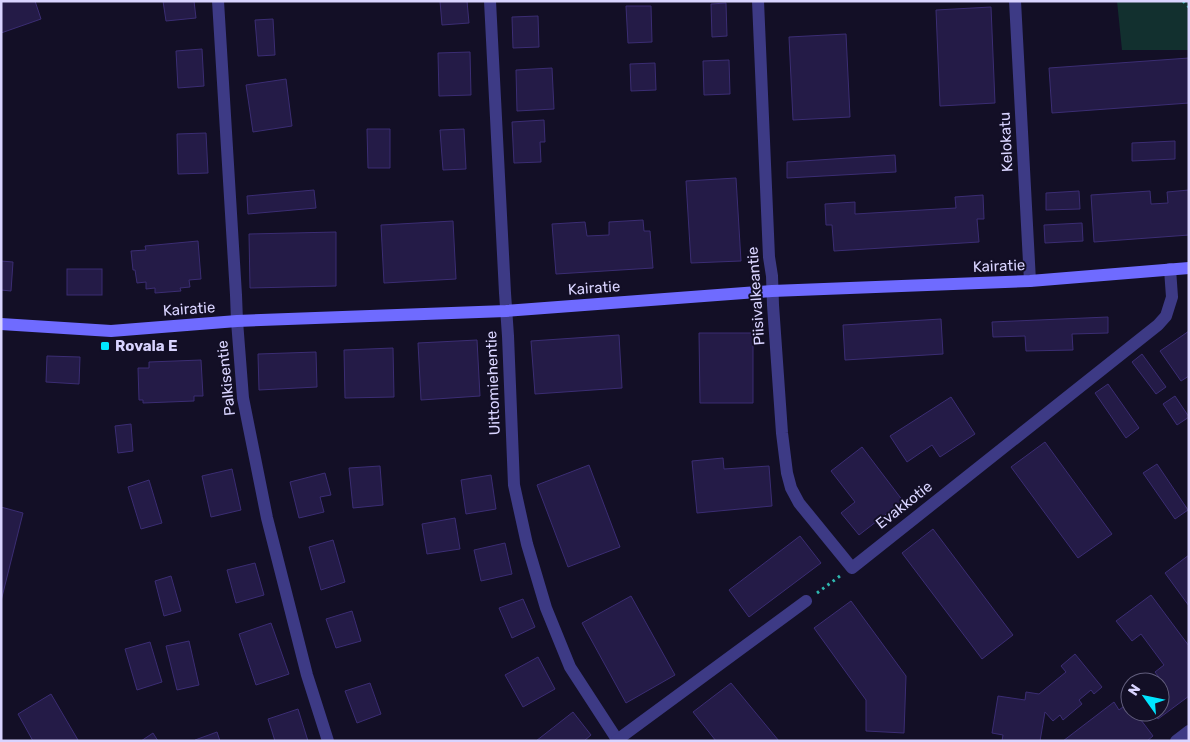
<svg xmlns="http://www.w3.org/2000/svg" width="1190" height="742" font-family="Rubik,sans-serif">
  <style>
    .green { fill: #12302f }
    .building { fill: #241b47; stroke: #3b2d73 }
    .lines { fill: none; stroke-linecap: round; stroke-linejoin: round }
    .path { stroke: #2fb8b0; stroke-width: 3; stroke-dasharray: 2.5 4; stroke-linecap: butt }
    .minor { stroke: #3d3a85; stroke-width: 12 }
    .secondary { stroke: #6f6bff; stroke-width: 12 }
    .poi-dot { fill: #00e5ff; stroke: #130f26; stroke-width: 2 }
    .labels { text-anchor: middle; stroke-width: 4; stroke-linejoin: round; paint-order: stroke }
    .street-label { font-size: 15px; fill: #d9d4ff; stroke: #130f26 }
    .poi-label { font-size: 15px; font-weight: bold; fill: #d9d4ff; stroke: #130f26; text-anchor: start }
  </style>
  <rect width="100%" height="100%" fill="#130f26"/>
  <path class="green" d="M1117,1H1189V50H1122Z"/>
  <g class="building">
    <path d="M1,1H35L41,19L1,33Z"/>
    <path d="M163,1H194L196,18L166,21Z"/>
    <path d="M440,1H467L469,23L442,25Z"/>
    <path d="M726,3L727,36L712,37L711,4Z"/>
    <path d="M626,6H651L652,42L628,43Z"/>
    <path d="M991,7L995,103L940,106L936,10Z"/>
    <path d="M538,16L539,47L513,48L512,17Z"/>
    <path d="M273,19L275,55L258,56L255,20Z"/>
    <path d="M846,34L850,117L793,120L789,37Z"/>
    <path d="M202,49L204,86L178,88L176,51Z"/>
    <path d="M470,52L471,95L439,96L438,53Z"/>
    <path d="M1189,58V103L1052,113L1049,68Z"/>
    <path d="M729,60L730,94L704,95L703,61Z"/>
    <path d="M655,63L656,90L631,91L630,64Z"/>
    <path d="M552,68L554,109L517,111L516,70Z"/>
    <path d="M286,79L292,126L253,132L246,85Z"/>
    <path d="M544,120L545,142H540L541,162L514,163L512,122Z"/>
    <path d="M367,129H390V168H368Z"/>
    <path d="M464,129L466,169L443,170L440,130Z"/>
    <path d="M206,133L208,173L178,174L177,134Z"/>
    <path d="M1175,141V159L1132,161V143Z"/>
    <path d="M895,155L896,172L787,178V162Z"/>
    <path d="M736,178L741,261L691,263L686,181Z"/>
    <path d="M314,190L316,208L248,214L247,196Z"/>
    <path d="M1189,190V235L1094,242L1091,195L1150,191L1151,204L1168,203L1167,192Z"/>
    <path d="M1079,191L1080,209L1046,210V193Z"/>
    <path d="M983,195L984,219H977L979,242L834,251L832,225H826L825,204L855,202V214L956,208L955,197Z"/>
    <path d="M643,220L644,231H650L653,268L556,274L552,224L585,222L587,236L609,235V222Z"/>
    <path d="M453,221L456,279L384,283L381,225Z"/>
    <path d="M1082,223L1083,241L1045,243L1044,225Z"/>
    <path d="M336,232V286L250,288L249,234Z"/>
    <path d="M198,241L201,279L189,280L190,287L180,288L181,291L155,293V288L146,289V282L137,283L135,270H133L131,251L146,250L145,246Z"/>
    <path d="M1,261L13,262L11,291L1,290Z"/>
    <rect x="67" y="269" width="35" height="26"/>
    <path d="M1108,317V333L1072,334L1073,350L1026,351L1025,336L993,337L992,322Z"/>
    <path d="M941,319L943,354L845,360L843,325Z"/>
    <path d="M1189,331V376L1181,381L1160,351Z"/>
    <path d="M699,333H753V403H700Z"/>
    <path d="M619,335L622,388L535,394L531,341Z"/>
    <path d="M477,340L480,396L421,400L418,343Z"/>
    <path d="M393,348L394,397L345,398L344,350Z"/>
    <path d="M316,352L317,387L259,390L258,354Z"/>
    <path d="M1142,354L1166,387L1156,394L1132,362Z"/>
    <path d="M47,356L80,357L79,384L46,382Z"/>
    <path d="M201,360L203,396H194V401L143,403V400H139L138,368H149V362Z"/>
    <path d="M1108,384L1139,428L1126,438L1095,393Z"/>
    <path d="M1175,396L1189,417L1177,425L1163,404Z"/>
    <path d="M951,397L975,434L940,457L932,445L907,462L890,436Z"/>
    <path d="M131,424L133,451L118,453L115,426Z"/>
    <path d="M1045,442L1112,534L1078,558L1011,467Z"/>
    <path d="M862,447L903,501L859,535L841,513L855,502L831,471Z"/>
    <path d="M723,458L724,469L769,466L772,506L697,513L692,461Z"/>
    <path d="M1157,464L1188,510L1175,519L1143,473Z"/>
    <path d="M589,465L620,547L568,567L537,485Z"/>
    <path d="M380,466L383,505L353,508L349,468Z"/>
    <path d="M232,469L241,510L211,517L202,476Z"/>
    <path d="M325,473L331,495L320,497L324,512L299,518L290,482Z"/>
    <path d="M491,475L496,509L466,514L461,480Z"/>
    <path d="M149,480L162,523L141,529L128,487Z"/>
    <path d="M1,507L23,513L1,601Z"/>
    <path d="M455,518L460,549L427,554L422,524Z"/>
    <path d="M933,529L1013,635L982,659L902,553Z"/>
    <path d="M800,536L821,563L749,617L729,590Z"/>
    <path d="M333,540L345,582L321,590L309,547Z"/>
    <path d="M505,543L512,574L481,581L474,550Z"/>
    <path d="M1189,555V606L1165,573Z"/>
    <path d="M255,563L264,595L236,603L227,570Z"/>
    <path d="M171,576L181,611L164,616L155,581Z"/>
    <path d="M1151,595L1189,646V696L1158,719L1153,712H1160V682H1159L1161,680L1155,672L1164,665L1141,634L1132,641L1116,621Z"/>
    <path d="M631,596L675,675L626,703L582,623Z"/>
    <path d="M523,599L535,627L512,638L499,608Z"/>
    <path d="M851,601L906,676L904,733L866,731V700L814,628Z"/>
    <path d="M352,611L361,641L336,648L326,619Z"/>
    <path d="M271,623L289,674L256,685L239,634Z"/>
    <path d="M189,641L199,685L177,690L166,646Z"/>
    <path d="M150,642L162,682L137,690L125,649Z"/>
    <path d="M1075,654L1102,687L1094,694L1091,690L1079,700L1082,704L1063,720L1060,715L1053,721L1045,712L1040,741H1002L1003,735L992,733L998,696L1025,700L1026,692L1039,694L1066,672L1061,666Z"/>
    <path d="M538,657L555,689L523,707L505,675Z"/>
    <path d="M370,683L381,714L357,723L345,691Z"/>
    <path d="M731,683L779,741H716L693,712Z"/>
    <path d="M51,694L78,740L75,741H33L18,714Z"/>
    <path d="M1114,702L1119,710L1128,703L1130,705V712H1135L1153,736L1147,741H1063Z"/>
    <path d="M298,709L308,741H275L268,719Z"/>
    <path d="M573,712L591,735L584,741H536Z"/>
    <path d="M217,732L220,741H195V740Z"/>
    <path d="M153,733L158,741H141Z"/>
  </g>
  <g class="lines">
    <g class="path">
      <path d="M1183,1L1189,7"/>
      <path d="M817,593L840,576"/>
    </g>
    <g class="minor">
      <path d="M218,1L236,295L237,321L243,398L267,518L307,675L328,741"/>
      <path d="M490,1L505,293L508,336L514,485L527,544L546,608L570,667L618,741"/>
      <path d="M758,1L769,257L772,276L773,305L782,433L787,473L791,488L799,503L852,568L1158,325L1166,316L1172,297L1170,269"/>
      <path d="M1015,1L1030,281"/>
      <path d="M617,740L806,601"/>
      <path d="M1176,741L1189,731"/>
    </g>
    <path class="secondary" d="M1,324L111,331L237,321L506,311L772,291L1030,281L1189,268"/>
  </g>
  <rect class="poi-dot" x="100" y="341" width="10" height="10" rx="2.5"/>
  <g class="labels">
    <g class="street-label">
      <text transform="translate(1006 142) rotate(-93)" y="5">Kelokatu</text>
      <text transform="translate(999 266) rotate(-2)" y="5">Kairatie</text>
      <text transform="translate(594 288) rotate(-4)" y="5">Kairatie</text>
      <text transform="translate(756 296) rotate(-94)" y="5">Piisivalkeantie</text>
      <text transform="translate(189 309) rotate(-4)" y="5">Kairatie</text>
      <text transform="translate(226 378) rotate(-96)" y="5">Palkisentie</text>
      <text transform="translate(493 383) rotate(-92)" y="5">Uittomiehentie</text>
      <text transform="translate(904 505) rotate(-38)" y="5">Evakkotie</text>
    </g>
    <g class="poi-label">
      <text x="115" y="351">Rovala E</text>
    </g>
  </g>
  <rect width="1190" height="742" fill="none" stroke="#d9d4ff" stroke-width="5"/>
  <g transform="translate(1145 697) rotate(303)"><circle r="24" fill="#130f26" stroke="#625e7d"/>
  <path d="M0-4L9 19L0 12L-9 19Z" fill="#00e5ff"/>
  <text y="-8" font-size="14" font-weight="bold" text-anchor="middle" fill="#d9d4ff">N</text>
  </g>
</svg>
